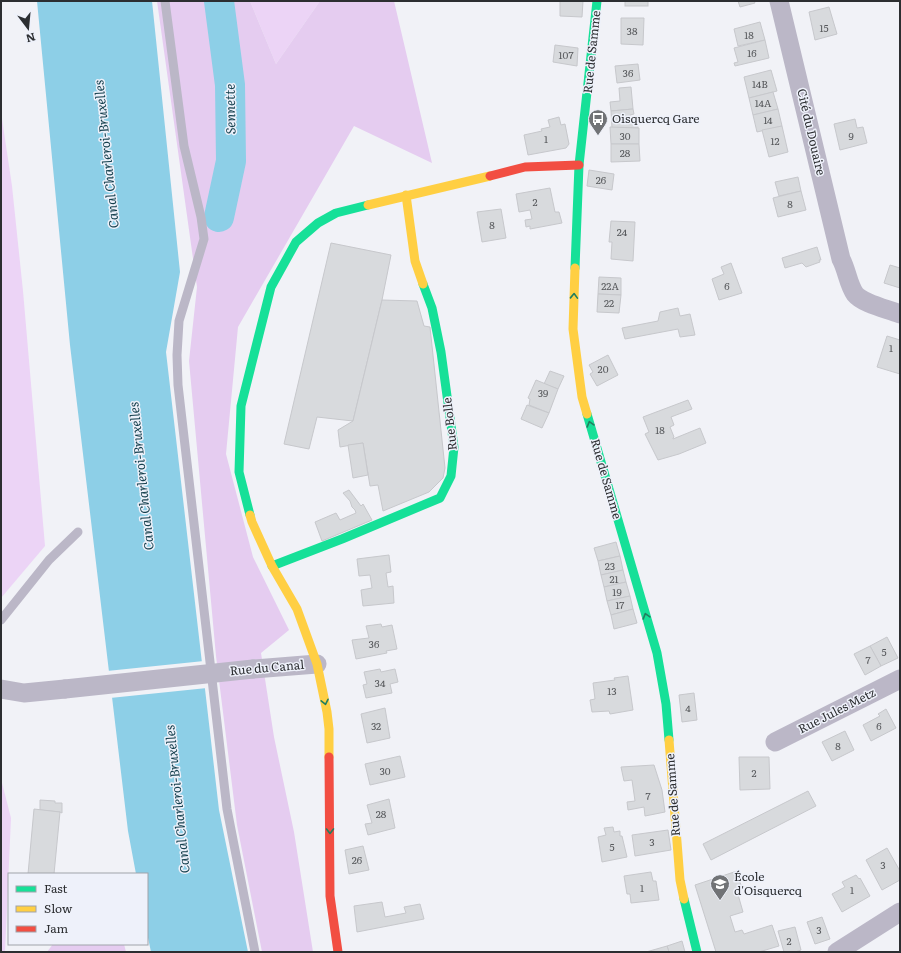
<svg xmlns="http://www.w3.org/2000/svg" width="901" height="953" font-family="Literata,serif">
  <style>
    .green { fill: #ecd4f6 }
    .forest { fill: #e5ccf0 }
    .water { fill: #8dcfe7 }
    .pier { fill: #f1f2f7 }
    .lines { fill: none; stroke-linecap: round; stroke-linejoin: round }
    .river { stroke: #8dcfe7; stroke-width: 30 }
    .building { fill: #d8dadd; stroke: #c7c8cc }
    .lane { stroke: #bbb7c7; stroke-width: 9 }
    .street { stroke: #bbb7c7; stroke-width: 19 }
    .fast { stroke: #16e098; stroke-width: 9 }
    .slow { stroke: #ffcf43; stroke-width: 9 }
    .jam { stroke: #f24e42; stroke-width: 9 }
    .street-bridge { stroke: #bbb7c7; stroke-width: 19 }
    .oneway { stroke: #227e5f }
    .labels { text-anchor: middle; stroke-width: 3; stroke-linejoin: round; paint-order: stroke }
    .number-label { font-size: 10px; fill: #57595c }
    .street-label { font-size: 12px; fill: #2c2e31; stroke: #eef1fa }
    .poi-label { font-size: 12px; fill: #2c2e31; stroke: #eef1fa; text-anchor: start }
    .water-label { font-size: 13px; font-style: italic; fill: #15404e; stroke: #eef1fa }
  </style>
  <rect width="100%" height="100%" fill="#f1f2f7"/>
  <g class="green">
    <path d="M250,1H320L276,64Z"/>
    <path d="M1,112L12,186L23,291L45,546L1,598Z"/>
    <path d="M1,779L11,818L5,952H1Z"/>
  </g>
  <g class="forest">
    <path d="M157,1H250L276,64L320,1H394L432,163L354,126L238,327L226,454L253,557L289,630L261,653L274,737L294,832L313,952H262L237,825L216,656L189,361L197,287Z"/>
    <path d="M53,944H124L126,952H47Z"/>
  </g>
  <path class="water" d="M37,1H152L180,272L166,352L219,810L248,952H151L147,933V874H136L128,831L70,345Z"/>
  <path class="pier" d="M204,661L207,688L110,698L107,671Z"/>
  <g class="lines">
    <path class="river" d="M219,217L231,161L230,85L219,1"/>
  </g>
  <g class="building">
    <path d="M560,1H583L582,17L560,16Z"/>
    <rect x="625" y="1" width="23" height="5"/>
    <path d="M738,1H754L755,3L740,7Z"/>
    <path d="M829,7L837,34L815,40L809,12Z"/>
    <path d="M621,18H644L643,45L621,44Z"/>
    <path d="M760,22L765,40L738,46L734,29Z"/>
    <path d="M765,40L769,58L735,66L734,63L738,62L734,48Z"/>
    <path d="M555,45L578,48L577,66L553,62Z"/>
    <path d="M638,64L640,80L617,83L615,66Z"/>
    <path d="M771,70L777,91L749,98L744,77Z"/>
    <path d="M631,87L633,109L611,111L610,102L620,101L619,88Z"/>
    <path d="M773,92L778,109L753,115L749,98Z"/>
    <path d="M633,109L634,114L630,115L631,122L637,121L638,128H612L611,111Z"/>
    <path d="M778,109L782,126L757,132L753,115Z"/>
    <path d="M559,117L561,125L565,124L569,144L566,148L528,155L524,135L542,131L541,129L550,127L548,120Z"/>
    <path d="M855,119L857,128L863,127L867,143L840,150L834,124Z"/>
    <path d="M782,126L788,152L769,157L762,130Z"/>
    <path d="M610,127L639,128V144H611Z"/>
    <path d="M611,144H639L640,161L611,162Z"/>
    <path d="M589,170L614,174L612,190L587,186Z"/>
    <path d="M798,177L801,191L779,196L775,182Z"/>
    <path d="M550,188L555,212H559L562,223L530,229V226L526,227L525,220L532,219L530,210L519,212L516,194Z"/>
    <path d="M801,191L806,210L778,217L773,198Z"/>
    <path d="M501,209L506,238L482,242L477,212Z"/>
    <path d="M611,221L635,222L633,261L611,259L612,242H609Z"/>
    <path d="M331,243L391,255L382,300L353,421L317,417L309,449L284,444Z"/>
    <path d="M817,247L821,260H819L820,262L806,267L802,263L785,268L782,258Z"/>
    <path d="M731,263L742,293L719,300L712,279L724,274L721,267Z"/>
    <path d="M890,265L900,268V288L884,283Z"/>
    <path d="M599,277L621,278V295L598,294Z"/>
    <path d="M598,294L621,295L619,313L597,312Z"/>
    <path d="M382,300L417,301L424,326L430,327L445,468L443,478L429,492L383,511L378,485L370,486L363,443L340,447L338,430L353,421Z"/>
    <path d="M678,308L680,316L690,314L695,335L680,337L678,329L625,339L622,328L658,321L660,312Z"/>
    <path d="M887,336L900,340V374L877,367Z"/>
    <path d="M608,355L618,375L597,386L590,374L593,372L589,365Z"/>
    <path d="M550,371L564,376L558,389L544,384Z"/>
    <path d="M536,380L558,389L549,413L529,405L530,399L528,398Z"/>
    <path d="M688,400L692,409L671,417L674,425L670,427L674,437L673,438V439L700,428L706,443L679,454L658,460L645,434L649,432L643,417Z"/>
    <path d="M527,405L549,413L542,428L521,419Z"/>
    <path d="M363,443L368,475L353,478L348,445Z"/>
    <path d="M349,490L361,506L363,504L372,520L322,541L315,522L336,513L340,520L356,513L355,510L352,507L350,501L343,493Z"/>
    <path d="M616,542L620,556L598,561L594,548Z"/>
    <path d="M389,555L391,572L386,573L388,587L393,586L394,603L363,606L361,590L372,588L370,575L359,576L357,559Z"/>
    <path d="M620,556L623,570L601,575L598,561Z"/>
    <path d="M623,570L626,582L604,587L601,575Z"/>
    <path d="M626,582L630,596L607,601L604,587Z"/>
    <path d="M630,596L633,609L611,615L607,601Z"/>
    <path d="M633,609L637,623L614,629L611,615Z"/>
    <path d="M381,624L382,627L392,625L397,649L386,651L387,653L356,659L352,640L369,638L366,626Z"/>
    <path d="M887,637L898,658L881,666L870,646Z"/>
    <path d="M870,646L881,666L865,675L854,654Z"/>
    <path d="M380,669L381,672L395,669L398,682L390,684L392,693L366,698L363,685L367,684L364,672Z"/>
    <path d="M628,676L633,710L610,714L609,711L592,712L590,700L595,699L593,683L615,680L614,678Z"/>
    <path d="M694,693L697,720L682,722L679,695Z"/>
    <path d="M385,708L390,738L367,743L361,714Z"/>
    <path d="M886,709L896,728L871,741L863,725L880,716L878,714Z"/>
    <path d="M845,731L854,750L832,761L822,742Z"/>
    <path d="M400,756L405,777L370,785L365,764Z"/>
    <path d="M739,757H769L770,789L740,790Z"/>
    <path d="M654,765L662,790L665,812L645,816L644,807L628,810L627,802L635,801L632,780L624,781L621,767Z"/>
    <path d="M808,791L816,806L711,860L703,844Z"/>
    <path d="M389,799L395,828L368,835L365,824L372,823L367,805Z"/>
    <path d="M40,800L55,801V803H62V813L60,812L40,810Z"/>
    <path d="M34,809L60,812L54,874H28Z"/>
    <path d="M613,827L614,832L620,831V836H622L627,857L602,862L598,837L606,835L604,828Z"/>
    <path d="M668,830L671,850L635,856L632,835Z"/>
    <path d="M363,846L369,870L349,874L345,850Z"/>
    <path d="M887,848L900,871V880L882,890L866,860Z"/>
    <path d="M737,871L742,889L737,891L743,912L730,916L735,932L742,930L744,934L772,925L779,946L759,952H716L695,885Z"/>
    <path d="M651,872L653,881H656L659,900L631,903L630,894H627L624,876Z"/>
    <path d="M856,875L859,879L860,878L870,896L842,912L832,894L845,887L842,882Z"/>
    <path d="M382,902L385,917L406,913L404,907L420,904L424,919L357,932L354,906Z"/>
    <path d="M822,917L830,939L815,944L807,922Z"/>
    <path d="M795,927L801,950L795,952H784L778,931Z"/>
    <path d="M682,941L685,952H669L667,946Z"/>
    <path d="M667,946L669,952H646Z"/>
  </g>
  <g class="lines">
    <g class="lane">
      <path d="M165,1L184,146L201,217L204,239L179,321L177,355L178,385L227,809L255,952"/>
      <path d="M1,620L49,560L78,532"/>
    </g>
    <g class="street">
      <path d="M779,1L841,259C847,270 848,284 855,294C863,304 888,309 900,314"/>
      <path d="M253,669L317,664"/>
      <path d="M1,689L24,693L65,689"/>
      <path d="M775,742L900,679"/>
      <path d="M837,952L900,912"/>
    </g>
    <g class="fast">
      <path d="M575,268L579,165L597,1"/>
      <path d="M587,414L657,653L666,704L669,740"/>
      <path d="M250,515L239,472L241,406L271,287L296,242L318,223L336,213L368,205"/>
      <path d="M272,566L342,539L440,498L451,476L454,447L441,352L432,308L423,284"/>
      <path d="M684,899L697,952"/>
    </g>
    <g class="slow">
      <path d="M406,195L415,261L423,284"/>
      <path d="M368,205L490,176"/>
      <path d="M575,268L573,329L582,397L587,414"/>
      <path d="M250,515L252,522L272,566L297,609L317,664L327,712L329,729V757"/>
      <path d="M669,740L680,880L684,899"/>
    </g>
    <g class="jam">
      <path d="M490,176L525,167L579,165"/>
      <path d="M329,757L330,896L338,952"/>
    </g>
    <path class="street-bridge" d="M65,689L253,669"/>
  </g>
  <defs><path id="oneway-chevron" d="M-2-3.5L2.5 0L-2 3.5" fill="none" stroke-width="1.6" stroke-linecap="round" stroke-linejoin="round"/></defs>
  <g class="oneway">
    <use href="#oneway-chevron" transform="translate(574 296) rotate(-88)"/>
    <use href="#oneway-chevron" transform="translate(590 424) rotate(-106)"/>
    <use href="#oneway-chevron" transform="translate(646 616) rotate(-106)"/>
    <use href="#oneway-chevron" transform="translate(325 702) rotate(78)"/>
    <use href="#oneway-chevron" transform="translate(330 831) rotate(90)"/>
  </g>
  <defs>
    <g id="bus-pin" transform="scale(1)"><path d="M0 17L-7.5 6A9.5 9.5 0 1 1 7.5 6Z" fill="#717376" stroke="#eef1fa"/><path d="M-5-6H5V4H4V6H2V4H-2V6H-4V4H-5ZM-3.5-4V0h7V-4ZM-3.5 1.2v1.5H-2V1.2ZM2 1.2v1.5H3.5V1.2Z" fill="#fff"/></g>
    <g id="school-pin" transform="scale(1)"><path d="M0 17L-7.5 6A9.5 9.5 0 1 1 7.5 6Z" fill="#717376" stroke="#eef1fa"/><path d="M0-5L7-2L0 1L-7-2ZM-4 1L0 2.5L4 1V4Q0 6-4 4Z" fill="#fff"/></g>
  </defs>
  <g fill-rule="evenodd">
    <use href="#bus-pin" x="598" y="119"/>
    <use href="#school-pin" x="720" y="884"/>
  </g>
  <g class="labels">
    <g class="number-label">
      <text x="824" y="32">15</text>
      <text x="632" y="35">38</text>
      <text x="749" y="39">18</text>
      <text x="752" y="57">16</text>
      <text x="566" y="59">107</text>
      <text x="628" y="77">36</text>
      <text x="760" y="88">14B</text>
      <text x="763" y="107">14A</text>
      <text x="768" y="124">14</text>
      <text x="625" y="140">30</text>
      <text x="851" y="140">9</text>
      <text x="546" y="143">1</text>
      <text x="775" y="145">12</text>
      <text x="625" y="157">28</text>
      <text x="601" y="184">26</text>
      <text x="535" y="206">2</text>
      <text x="790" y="208">8</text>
      <text x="492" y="229">8</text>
      <text x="622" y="236">24</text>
      <text x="610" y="290">22A</text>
      <text x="727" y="290">6</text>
      <text x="609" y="307">22</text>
      <text x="891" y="352">1</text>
      <text x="603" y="373">20</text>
      <text x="543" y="397">39</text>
      <text x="660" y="434">18</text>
      <text x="610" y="570">23</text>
      <text x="614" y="583">21</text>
      <text x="617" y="596">19</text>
      <text x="620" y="609">17</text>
      <text x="374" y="648">36</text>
      <text x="884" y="656">5</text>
      <text x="868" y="664">7</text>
      <text x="380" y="687">34</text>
      <text x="612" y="695">13</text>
      <text x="688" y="712">4</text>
      <text x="376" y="730">32</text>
      <text x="879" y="730">6</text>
      <text x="838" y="750">8</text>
      <text x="385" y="775">30</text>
      <text x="754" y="777">2</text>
      <text x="648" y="800">7</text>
      <text x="381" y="818">28</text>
      <text x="652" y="846">3</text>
      <text x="612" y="851">5</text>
      <text x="357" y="864">26</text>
      <text x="883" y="869">3</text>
      <text x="642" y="892">1</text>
      <text x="852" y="894">1</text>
      <text x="819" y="934">3</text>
      <text x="789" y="945">2</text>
    </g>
    <g class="street-label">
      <text transform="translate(592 52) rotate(-84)" y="4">Rue de Samme</text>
      <text transform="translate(811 132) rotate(77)" y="4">Cité du Douaire</text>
      <text transform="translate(450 424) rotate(-96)" y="4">Rue Bolle</text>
      <text transform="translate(606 479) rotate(74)" y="4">Rue de Samme</text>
      <text transform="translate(267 668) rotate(-5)" y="4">Rue du Canal</text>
      <text transform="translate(837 711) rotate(-27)" y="4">Rue Jules Metz</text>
      <text transform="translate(673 795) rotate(-94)" y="4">Rue de Samme</text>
    </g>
    <g class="poi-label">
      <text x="612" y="123">Oisquercq Gare</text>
      <text x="734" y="881">École<tspan x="734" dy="14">d'Oisquercq</tspan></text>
    </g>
    <g class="water-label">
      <text transform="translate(230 109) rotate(-91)" y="5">Sennette</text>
      <text transform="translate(106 154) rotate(-96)" y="5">Canal Charleroi-Bruxelles</text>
      <text transform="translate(141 476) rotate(-96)" y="5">Canal Charleroi-Bruxelles</text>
      <text transform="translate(177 799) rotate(-96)" y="5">Canal Charleroi-Bruxelles</text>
    </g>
  </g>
  <rect width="901" height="953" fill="none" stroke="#2c2e31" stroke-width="4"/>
  <rect x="8" y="873" width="140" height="72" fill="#eef1fa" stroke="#a0a3aa"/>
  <rect x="16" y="886" width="20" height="6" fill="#16e098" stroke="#a0a3aa"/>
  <text x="44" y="893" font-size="12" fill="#2c2e31">Fast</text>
  <rect x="16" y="906" width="20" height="6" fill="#ffcf43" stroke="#a0a3aa"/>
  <text x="44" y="913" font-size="12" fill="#2c2e31">Slow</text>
  <rect x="16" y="926" width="20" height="6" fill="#f24e42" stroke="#a0a3aa"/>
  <text x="44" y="933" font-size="12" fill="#2c2e31">Jam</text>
  <g transform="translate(28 28) rotate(164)" stroke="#eef1fa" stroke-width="3" paint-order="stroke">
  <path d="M0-3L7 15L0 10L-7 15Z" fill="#2c2e31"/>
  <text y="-6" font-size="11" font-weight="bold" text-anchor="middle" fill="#2c2e31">N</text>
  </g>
</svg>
